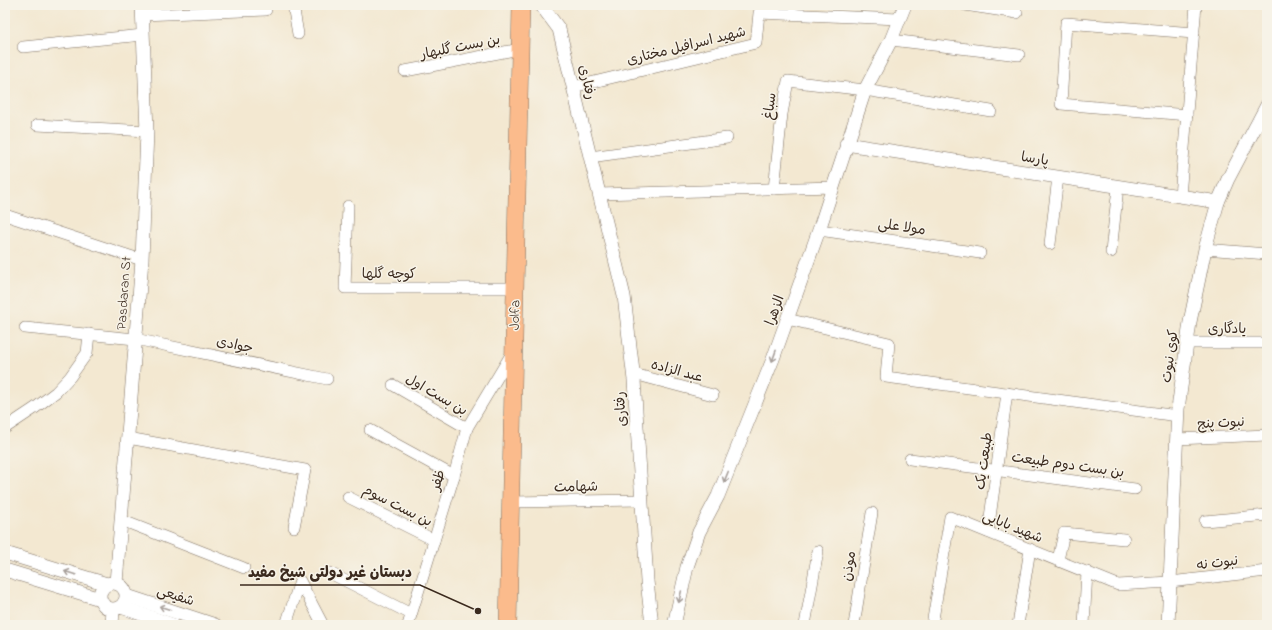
<svg xmlns="http://www.w3.org/2000/svg" width="1272" height="630" font-family="'Indie Flower','Playpen Sans Arabic',sans-serif">
  <style>
    .lines { fill: none; stroke-linecap: round; stroke-linejoin: round }
    .minor-casing { stroke: #7b6c5d; stroke-width: 12 }
    .tertiary-casing { stroke: #7b6c5d; stroke-width: 14 }
    .primary-casing { stroke: #7b6c5d; stroke-width: 18 }
    .minor { stroke: #fff; stroke-width: 11 }
    .tertiary { stroke: #fff; stroke-width: 13 }
    .primary { stroke: #fbbb8c; stroke-width: 17 }
    .oneway { stroke: #a79f9a }
    .labels { text-anchor: middle; stroke-width: 3; stroke-linejoin: round; paint-order: stroke }
    .street-label { font-size: 14px; fill: #3b2a1e; stroke: #f7f3e8 }
    .leader { fill: none; stroke: #3b2a1e; stroke-width: 1.5 }
    .callout-dot { fill: #3b2a1e; stroke: #f7f3e8; stroke-width: 1.5 }
    .callout-label { font-size: 15px; text-anchor: middle; font-weight: bold; fill: #3b2a1e; stroke: #f7f3e8; stroke-width: 3; stroke-linejoin: round; paint-order: stroke }
  </style>
  <rect width="100%" height="100%" fill="#f7f3e8"/>
  <filter id="ink" filterUnits="userSpaceOnUse"><feTurbulence type="fractalNoise" baseFrequency=".025" numOctaves="2"/><feDisplacementMap in="SourceGraphic" scale="8" xChannelSelector="R" yChannelSelector="G"/><feConvolveMatrix kernelMatrix="1 2 1 2 8 2 1 2 1" color-interpolation-filters="sRGB"/></filter>
  <filter id="wash" filterUnits="userSpaceOnUse"><feTurbulence type="fractalNoise" baseFrequency=".012" numOctaves="4" result="noise"/><feDisplacementMap in="SourceGraphic" scale="16" xChannelSelector="R" yChannelSelector="G"/><feGaussianBlur stdDeviation="0.9" result="paint"/><feColorMatrix in="noise" values="0 0 0 0 0 0 0 0 0 0 0 0 0 0 0 0 0 1.4 0 .05"/><feComposite in="paint" operator="in"/></filter>
  <g filter="url(#wash)">
    <rect width="100%" height="100%" fill="#f3e8d1"/>
  </g>
  <g filter="url(#ink)">
    <g class="lines">
      <g class="minor-casing">
        <g id="minor">
          <path d="M293,5L298,34"/>
          <path d="M965,5L1017,13"/>
          <path d="M142,15L266,10"/>
          <path d="M891,40L1019,55"/>
          <path d="M23,47L143,35"/>
          <path d="M405,71L520,49"/>
          <path d="M573,87L756,43L759,13L899,19"/>
          <path d="M1187,115L1061,104L1066,23L1194,33"/>
          <path d="M37,125L147,131"/>
          <path d="M590,157L727,138"/>
          <path d="M774,189L782,114L788,81L865,90L991,111"/>
          <path d="M599,194L833,187"/>
          <path d="M1180,196L1196,5"/>
          <path d="M348,206L345,288H515"/>
          <path d="M5,215L142,260"/>
          <path d="M819,230L980,253"/>
          <path d="M1050,244L1058,177"/>
          <path d="M1205,249L1267,254"/>
          <path d="M1111,252L1118,187"/>
          <path d="M787,319L889,343L886,377L1178,416"/>
          <path d="M25,328L135,339L327,379"/>
          <path d="M1187,343H1267"/>
          <path d="M634,374L713,395"/>
          <path d="M393,385L467,428"/>
          <path d="M5,428L35,408L56,392L70,377L87,353L89,334"/>
          <path d="M370,430L454,476"/>
          <path d="M128,438L305,470L294,527"/>
          <path d="M1177,439L1267,435"/>
          <path d="M910,459L1135,489"/>
          <path d="M348,497L434,540"/>
          <path d="M510,502L642,500"/>
          <path d="M121,520L244,568"/>
          <path d="M1205,521L1267,515"/>
          <path d="M988,532L1007,393"/>
          <path d="M1058,560L1064,533L1124,539"/>
          <path d="M330,573L411,614"/>
          <path d="M286,625L300,581L323,625"/>
          <path d="M408,625L454,476L467,428L512,353"/>
          <path d="M805,625L818,551"/>
          <path d="M854,625L872,513"/>
          <path d="M932,625L950,517L1118,585L1170,582L1267,571"/>
          <path d="M1018,625L1030,549"/>
          <path d="M1084,625L1087,572"/>
        </g>
      </g>
      <g class="tertiary-casing">
        <g id="tertiary">
          <path d="M541,5L559,29L624,296L634,380L647,581L652,625"/>
          <path d="M846,144L1218,202"/>
          <path d="M5,553L107,584"/>
          <path d="M5,570L100,599"/>
          <circle cx="113" cy="596" r="13"/>
          <path d="M116,583L142,260L147,131L142,5"/>
          <path d="M127,596L215,625"/>
          <path d="M121,607L173,625"/>
          <path d="M112,625L113,610"/>
          <path d="M674,625L687,567L699,532L718,496L773,359L819,230L865,90L891,40L905,5"/>
          <path d="M1168,625L1178,409L1190,322L1205,249L1218,202L1228,179L1267,105"/>
        </g>
      </g>
      <g class="primary-casing">
        <path id="primary" d="M508,625L521,5"/>
      </g>
      <use href="#minor" class="minor"/>
      <use href="#tertiary" class="tertiary"/>
      <use href="#primary" class="primary"/>
    </g>
    <defs><path id="oneway-shaft" d="M-6 0H5M1.5-3L5.5 0L1.5 3" fill="none" stroke-width="1.6" stroke-linecap="round" stroke-linejoin="round"/></defs>
    <g class="oneway">
      <use href="#oneway-shaft" transform="translate(774 356) rotate(110)"/>
      <use href="#oneway-shaft" transform="translate(726 477) rotate(112)"/>
      <use href="#oneway-shaft" transform="translate(70 573) rotate(-163)"/>
      <use href="#oneway-shaft" transform="translate(680 597) rotate(103)"/>
      <use href="#oneway-shaft" transform="translate(165 608) rotate(-162)"/>
    </g>
  </g>
  <g class="labels">
    <g class="street-label">
      <text transform="translate(686 45) rotate(-14)" y="5">شهید اسرافیل مختاری</text>
      <text transform="translate(460 46) rotate(-11)" y="5">بن بست گلبهار</text>
      <text transform="translate(588 82) rotate(77)" y="5">رفتاری</text>
      <text transform="translate(769 106) rotate(-82)" y="5">سباغ</text>
      <text transform="translate(1035 158) rotate(9)" y="5">پارسا</text>
      <text transform="translate(902 226) rotate(8)" y="5">مولا علی</text>
      <text x="389" y="278">کوچه گلها</text>
      <text transform="translate(123 293) rotate(-86)" y="5">Pasdaran St</text>
      <text transform="translate(774 310) rotate(-70)" y="5">الزهرا</text>
      <text transform="translate(514 315) rotate(-89)" y="5">Jolfa</text>
      <text x="1227" y="333">یادگاری</text>
      <text transform="translate(235 344) rotate(12)" y="5">جوادی</text>
      <text transform="translate(1169 356) rotate(-82)" y="5">کوی نبوت</text>
      <text transform="translate(677 370) rotate(15)" y="5">عبد الزاده</text>
      <text transform="translate(437 394) rotate(30)" y="5">بن بست اول</text>
      <text transform="translate(620 409) rotate(-94)" y="5">رفتاری</text>
      <text transform="translate(1221 422) rotate(-3)" y="5">نبوت پنج</text>
      <text transform="translate(983 461) rotate(-82)" y="5">طبیعت یک</text>
      <text transform="translate(1068 464) rotate(8)" y="5">بن بست دوم طبیعت</text>
      <text transform="translate(437 480) rotate(-73)" y="5">ظفر</text>
      <text transform="translate(576 486) rotate(-1)" y="5">شهامت</text>
      <text transform="translate(398 505) rotate(27)" y="5">بن بست سوم</text>
      <text transform="translate(1013 526) rotate(22)" y="5">شهید بابایی</text>
      <text transform="translate(1217 562) rotate(-7)" y="5">نبوت نه</text>
      <text transform="translate(848 566) rotate(-81)" y="5">موذن</text>
      <text transform="translate(176 595) rotate(18)" y="5">شفیعی</text>
    </g>
  </g>
  <path class="leader" d="M478 611L420 585H240"/>
  <circle class="callout-dot" cx="478" cy="611" r="4"/>
  <g class="callout-label">
    <text x="330" y="577">دبستان غیر دولتی شیخ مفید</text>
  </g>
  <rect width="1272" height="630" fill="none" stroke="#f7f3e8" stroke-width="20"/>
</svg>
